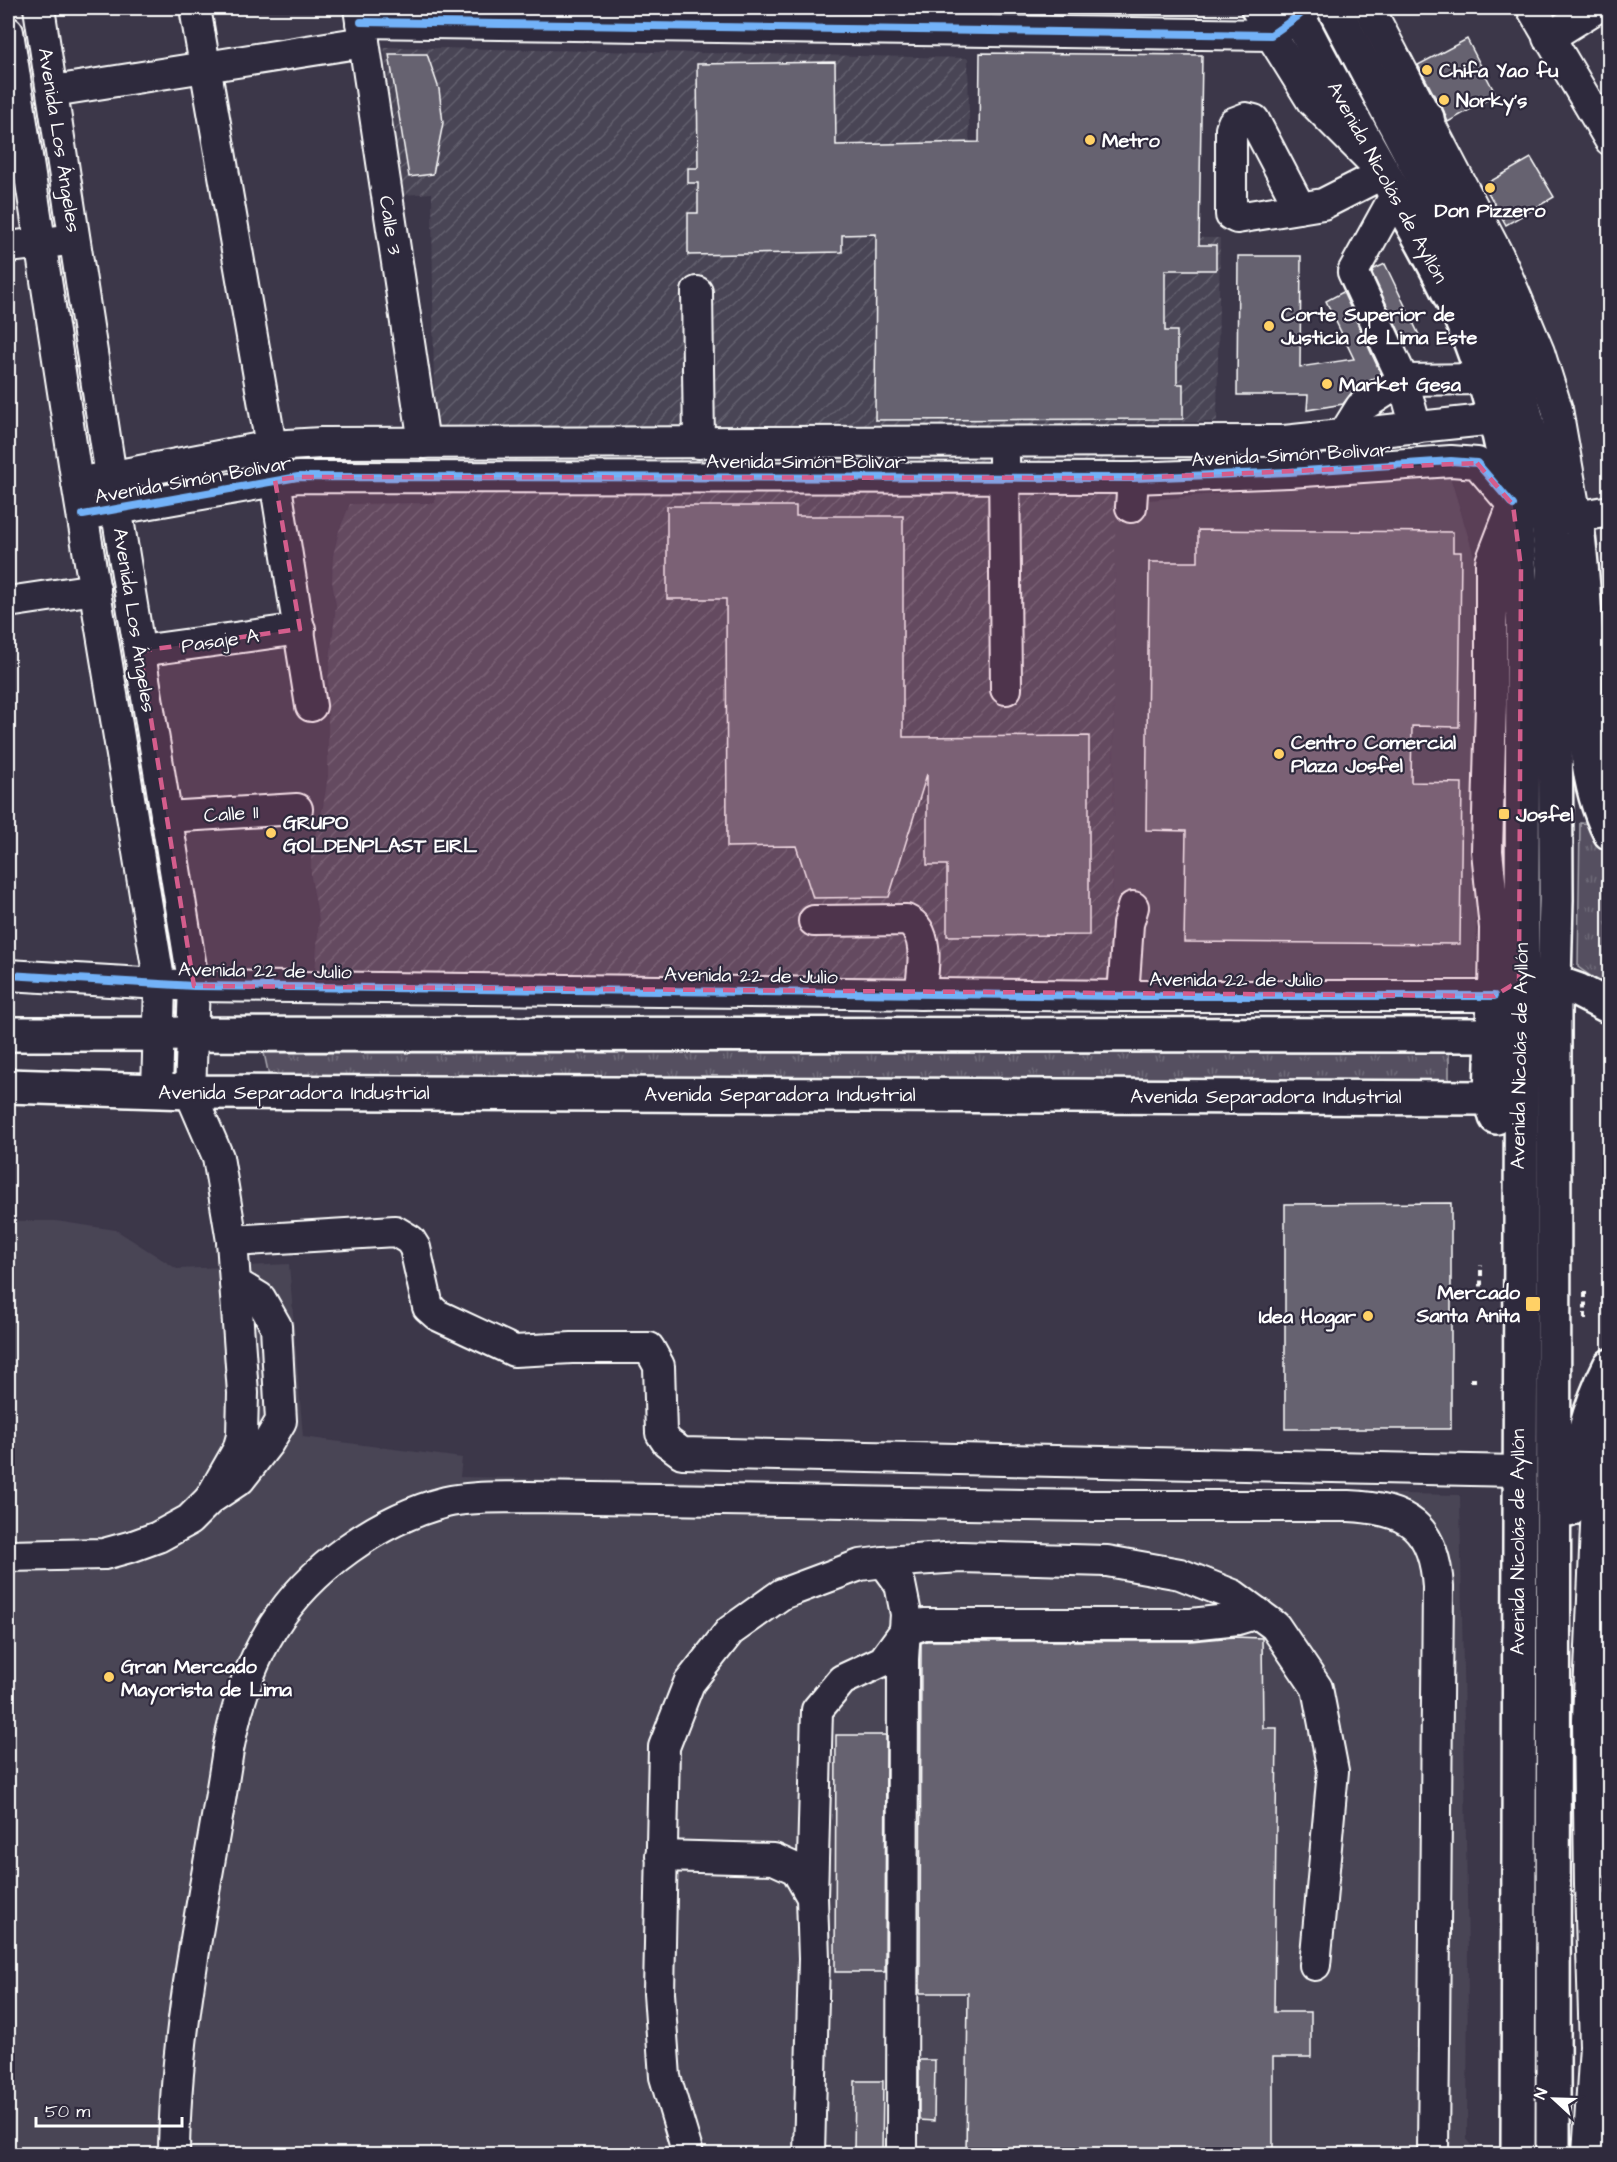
<svg xmlns="http://www.w3.org/2000/svg" width="1617" height="2162" font-family="'Architects Daughter',sans-serif">
  <style>
    .built { fill: #494455 }
    .industrial { fill: url(#industrial-furrows) }
    .grass { fill: url(#grass-tufts); stroke: #aaa8b0; stroke-width: 1.5 }
    .building { fill: #666270; stroke: #fff; stroke-width: 1.5 }
    .lines { fill: none; stroke-linecap: round; stroke-linejoin: round }
    .minor-casing { stroke: #fff; stroke-width: 34 }
    .major-casing { stroke: #fff; stroke-width: 38 }
    .path { stroke: #fff; stroke-width: 4; stroke-dasharray: 6 4.5; stroke-linecap: butt }
    .minor { stroke: #2f2a3d; stroke-width: 30 }
    .major { stroke: #2f2a3d; stroke-width: 33 }
    .cycleway-casing { stroke: #2f2a3d; stroke-width: 11 }
    .cycleway { stroke: #73b2f8; stroke-width: 8 }
    .marked { fill: #d45d8c; fill-opacity: 0.2; stroke: #d45d8c; stroke-width: 4.5; stroke-dasharray: 12 8; stroke-linejoin: round }
    .poi-dot { fill: #ffd166; stroke: #2f2a3d; stroke-width: 2 }
    .labels { text-anchor: middle; stroke-width: 4.5; stroke-linejoin: round; paint-order: stroke }
    .poi-label { font-size: 20px; font-weight: bold; fill: #fff; stroke: #2f2a3d; text-anchor: start }
    .street-label { font-size: 20px; fill: #fff; stroke: #2f2a3d }
  </style>
  <defs>
    <pattern id="industrial-furrows" width="10" height="10" patternUnits="userSpaceOnUse" patternTransform="scale(1.5)"><rect width="10" height="10" fill="#494455"/><path d="M-1 1l2-2M0 10L10 0M9 11l2-2" fill="none" stroke="#64606e"/></pattern>
    <pattern id="grass-tufts" width="24" height="20" patternUnits="userSpaceOnUse" patternTransform="scale(1.5)"><rect width="24" height="20" fill="#555060"/><path d="M3 7l-1-3M5 7V3M7 7l1-3M15 17l-1-3M17 17v-4M19 17l1-3" fill="none" stroke="#6e6a78"/></pattern>
  </defs>
  <rect width="100%" height="100%" fill="#3c3749"/>
  <filter id="ink" filterUnits="userSpaceOnUse"><feTurbulence type="fractalNoise" baseFrequency=".0167" numOctaves="2"/><feDisplacementMap in="SourceGraphic" scale="12" xChannelSelector="R" yChannelSelector="G"/><feConvolveMatrix kernelMatrix="1 2 1 2 8 2 1 2 1" color-interpolation-filters="sRGB"/></filter>
  <g filter="url(#ink)">
    <g class="built">
      <path d="M1449,473L1475,559L1476,978L1112,980L1115,503Z"/>
      <path d="M8,1221H56L116,1230L177,1269L289,1264L303,1437L462,1458L460,1477L1460,1495L1468,1952L1467,2139L1479,2154H8Z"/>
    </g>
    <g class="industrial">
      <path d="M384,47L968,58L971,236L1220,238L1217,422L1116,423L1112,980L315,973L319,920L311,877V857L315,835L323,807L328,776V680L336,605L332,581L333,556L339,531L350,504L435,503L432,193L403,195Z"/>
      <path d="M1609,1506V2154H1603L1601,1527Z"/>
    </g>
    <g class="grass">
      <path d="M1580,823L1593,824L1609,852V989L1578,967Z"/>
      <path d="M264,1053H1449V1080L270,1081Z"/>
    </g>
    <g class="building">
      <path d="M1467,39L1496,95L1448,122L1442,107L1439,104L1418,65Z"/>
      <path d="M980,53L1202,55L1199,245H1216V270H1165V331H1177V384H1183V419L875,420L876,234L842,235V252L688,255V213H698V183H688V168H698L697,64L835,62L836,145L979,142Z"/>
      <path d="M389,54H427L439,89L443,123L433,174L409,177Z"/>
      <path d="M1531,158L1554,197L1506,225L1484,185Z"/>
      <path d="M1238,256H1301L1300,367L1354,359L1326,301L1343,292L1381,374L1352,392L1343,404L1307,410L1308,395H1237Z"/>
      <path d="M1385,264L1420,337L1405,344L1372,273L1374,269Z"/>
      <path d="M667,506H796V516H903V737L1089,736V935L947,936V865H927V774L889,897L813,898L796,846L727,847L726,599H667Z"/>
      <path d="M1198,530L1453,532V552H1461L1459,727L1412,726L1411,782L1462,783L1460,944L1184,942L1186,831L1146,830L1149,562H1198Z"/>
      <path d="M1451,1203V1429H1285V1204Z"/>
      <path d="M1234,1637L1262,1638L1263,1728H1277L1274,2012H1311V2057H1273V2154H966L968,1993H920L921,1643L927,1641H1191Z"/>
      <path d="M836,1735H886L885,1972H835Z"/>
      <path d="M919,2060H935L934,2121L919,2120Z"/>
      <path d="M855,2081H883L882,2154H854Z"/>
    </g>
    <g class="lines">
      <g class="minor-casing">
        <g id="minor">
          <path d="M39,8L111,476L194,986L190,1092L218,1157L232,1241L243,1393L242,1436L238,1450L210,1499"/>
          <path d="M195,8L271,446L275,480L311,706"/>
          <path d="M359,8L424,443"/>
          <path d="M1256,8L1271,35L1312,101L1384,173L1323,204L1237,218L1231,215V128L1233,123L1246,118L1254,120L1300,208"/>
          <path d="M1369,8L1498,255L1517,299L1539,352L1557,409L1576,517L1610,511"/>
          <path d="M1532,8L1610,140"/>
          <path d="M361,22L1271,35L1298,16L1307,8"/>
          <path d="M8,32L77,483L160,985L157,1091"/>
          <path d="M1548,38L1596,8"/>
          <path d="M53,91L364,42"/>
          <path d="M1396,194L1353,272L1403,380L1483,379"/>
          <path d="M8,247L60,241"/>
          <path d="M697,292L699,443"/>
          <path d="M1343,436L1361,407L1403,380L1416,428"/>
          <path d="M1004,458L1006,689"/>
          <path d="M77,483L271,446L321,443L1284,441L1495,419"/>
          <path d="M1131,507L1133,478"/>
          <path d="M8,602L95,589"/>
          <path d="M140,651L300,629"/>
          <path d="M166,817L297,809"/>
          <path d="M814,921L906,920C931,931 923,971 920,994"/>
          <path d="M8,975L194,986L1123,996H1494L1495,928L1487,851L1491,704V562L1513,505L1477,463L1451,461L1289,472L1133,478L298,477L83,515"/>
          <path d="M1123,996L1128,924L1133,907"/>
          <path d="M232,1241L395,1231L410,1240L415,1248L428,1307L437,1315L514,1351L572,1348H649L659,1366L661,1433L667,1442L682,1453L1517,1471"/>
          <path d="M8,1556L104,1554L133,1546L158,1537L189,1520L210,1499L240,1479L268,1443L281,1421L276,1326L260,1298L235,1283"/>
          <path d="M884,1562L900,1584L906,1614L903,1659L902,2154"/>
          <path d="M661,1856L774,1859L796,1869L812,1897L814,1959L809,2154"/>
          <path d="M812,1897L817,1710L842,1680L883,1661L905,1631L924,1624H1191L1238,1619L1258,1613"/>
          <path d="M174,2154C175,2018 208,1884 228,1750C236,1707 250,1664 273,1627C310,1568 379,1519 446,1502C472,1496 501,1498 528,1497L1094,1506H1349C1408,1509 1434,1526 1438,1587L1433,2154"/>
          <path d="M688,2154L665,2077L659,1993L664,1747L689,1683L730,1631L782,1594L860,1565L884,1562L961,1557L1107,1561L1180,1574L1233,1595L1275,1626L1317,1688L1333,1771L1315,1965"/>
          <path d="M1588,2154L1595,2046L1590,1885L1588,1720L1599,1454L1603,1422L1610,1398"/>
        </g>
      </g>
      <g class="major-casing">
        <g id="major">
          <path d="M1294,8C1322,63 1352,118 1383,172C1410,220 1439,269 1462,321C1503,415 1519,521 1523,622C1518,1133 1516,1644 1518,2154"/>
          <path d="M1334,8L1466,259L1491,311L1513,365L1538,464L1547,516L1553,568L1555,652L1556,900L1554,982L1553,2154"/>
          <path d="M1427,118L1436,186"/>
          <path d="M1526,511L1547,516L1576,517C1581,560 1585,602 1586,645C1586,709 1580,773 1610,833"/>
          <path d="M8,1034L1492,1035"/>
          <path d="M8,1086L190,1092L1491,1098"/>
          <path d="M1496,1117L1491,1098L1494,996L1519,981L1554,982L1577,990L1610,1007"/>
          <path d="M1569,1510C1578,1460 1586,1412 1610,1366"/>
        </g>
      </g>
      <g class="path">
        <path d="M1481,1297V1265"/>
        <path d="M1585,1319V1288"/>
        <path d="M1470,1380H1480"/>
      </g>
      <use href="#minor" class="minor"/>
      <use href="#major" class="major"/>
      <g class="cycleway-casing">
        <g id="cycleway">
          <path d="M361,22L1271,35L1298,16L1307,8"/>
          <path d="M83,515L298,477L1133,478L1289,472L1451,461L1477,463L1513,505"/>
          <path d="M8,975L194,986L1123,996H1494"/>
        </g>
      </g>
      <use href="#cycleway" class="cycleway"/>
    </g>
  </g>
  <path class="marked" d="M1477,463L1513,505L1521,568L1519,981L1494,996L194,986L140,651L300,629L275,480L298,477L1133,478Z"/>
  <g class="poi-dot">
    <circle cx="1427" cy="70" r="6"/>
    <circle cx="1444" cy="100" r="6"/>
    <circle cx="1090" cy="140" r="6"/>
    <circle cx="1490" cy="188" r="6"/>
    <circle cx="1269" cy="326" r="6"/>
    <circle cx="1327" cy="384" r="6"/>
    <circle cx="1279" cy="754" r="6"/>
    <rect x="1498" y="808" width="12" height="12" rx="3"/>
    <circle cx="271" cy="833" r="6"/>
    <rect x="1525" y="1296" width="16" height="16" rx="3"/>
    <circle cx="1368" cy="1316" r="6"/>
    <circle cx="109" cy="1677" r="6"/>
  </g>
  <g class="labels">
    <g class="poi-label">
      <text x="1439" y="77">Chifa Yao fu</text>
      <text x="1456" y="107">Norky's</text>
      <text x="1102" y="147">Metro</text>
      <text x="1490" y="217" text-anchor="middle">Don Pizzero</text>
      <text x="1281" y="321">Corte Superior de<tspan x="1281" dy="23">Justicia de Lima Este</tspan></text>
      <text x="1339" y="391">Market Gesa</text>
      <text x="1291" y="749">Centro Comercial<tspan x="1291" dy="23">Plaza Josfel</tspan></text>
      <text x="1516" y="821">Josfel</text>
      <text x="283" y="829">GRUPO<tspan x="283" dy="23">GOLDENPLAST EIRL</tspan></text>
      <text x="1520" y="1299" text-anchor="end">Mercado<tspan x="1520" dy="23">Santa Anita</tspan></text>
      <text x="1356" y="1323" text-anchor="end">Idea Hogar</text>
      <text x="121" y="1673">Gran Mercado<tspan x="121" dy="23">Mayorista de Lima</tspan></text>
    </g>
    <g class="street-label">
      <text transform="translate(60 140) rotate(81)" y="7">Avenida Los Ángeles</text>
      <text transform="translate(1388 182) rotate(61)" y="7">Avenida Nicolás de Ayllón</text>
      <text transform="translate(391 225) rotate(81)" y="7">Calle 3</text>
      <text transform="translate(1291 454) rotate(-3)" y="7">Avenida Simón Bolivar</text>
      <text x="806" y="468">Avenida Simón Bolivar</text>
      <text transform="translate(193 479) rotate(-10)" y="7">Avenida Simón Bolivar</text>
      <text transform="translate(135 620) rotate(81)" y="7">Avenida Los Ángeles</text>
      <text transform="translate(220 640) rotate(-8)" y="7">Pasaje A</text>
      <text transform="translate(231 813) rotate(-4)" y="7">Calle 11</text>
      <text transform="translate(265 970) rotate(1)" y="7">Avenida 22 de Julio</text>
      <text transform="translate(751 975) rotate(1)" y="7">Avenida 22 de Julio</text>
      <text x="1236" y="986">Avenida 22 de Julio</text>
      <text transform="translate(1519 1056) rotate(-89)" y="7">Avenida Nicolás de Ayllón</text>
      <text x="294" y="1099">Avenida Separadora Industrial</text>
      <text x="780" y="1101">Avenida Separadora Industrial</text>
      <text x="1266" y="1103">Avenida Separadora Industrial</text>
      <text transform="translate(1517 1542) rotate(-90)" y="7">Avenida Nicolás de Ayllón</text>
    </g>
  </g>
  <rect width="1617" height="2162" fill="none" stroke="#2f2a3d" stroke-width="30"/>
  <rect x="15" y="15" width="1587" height="2132" fill="none" stroke="#fff" stroke-width="2" filter="url(#ink)"/>
  <g transform="translate(1554 2099) rotate(292)" stroke="#2f2a3d" stroke-width="4.5" paint-order="stroke">
  <path d="M0-4.5L10 22L0 15L-10 22Z" fill="#ffffff"/>
  <text y="-9" font-size="16" font-weight="bold" text-anchor="middle" fill="#ffffff">N</text>
  </g>
  <path d="M36 2117v9h146v-9" fill="none" stroke="#ffffff" stroke-width="3"/>
  <text x="45" y="2117" font-size="18" fill="#ffffff" stroke="#2f2a3d" stroke-width="4.5" paint-order="stroke">50 m</text>
</svg>
